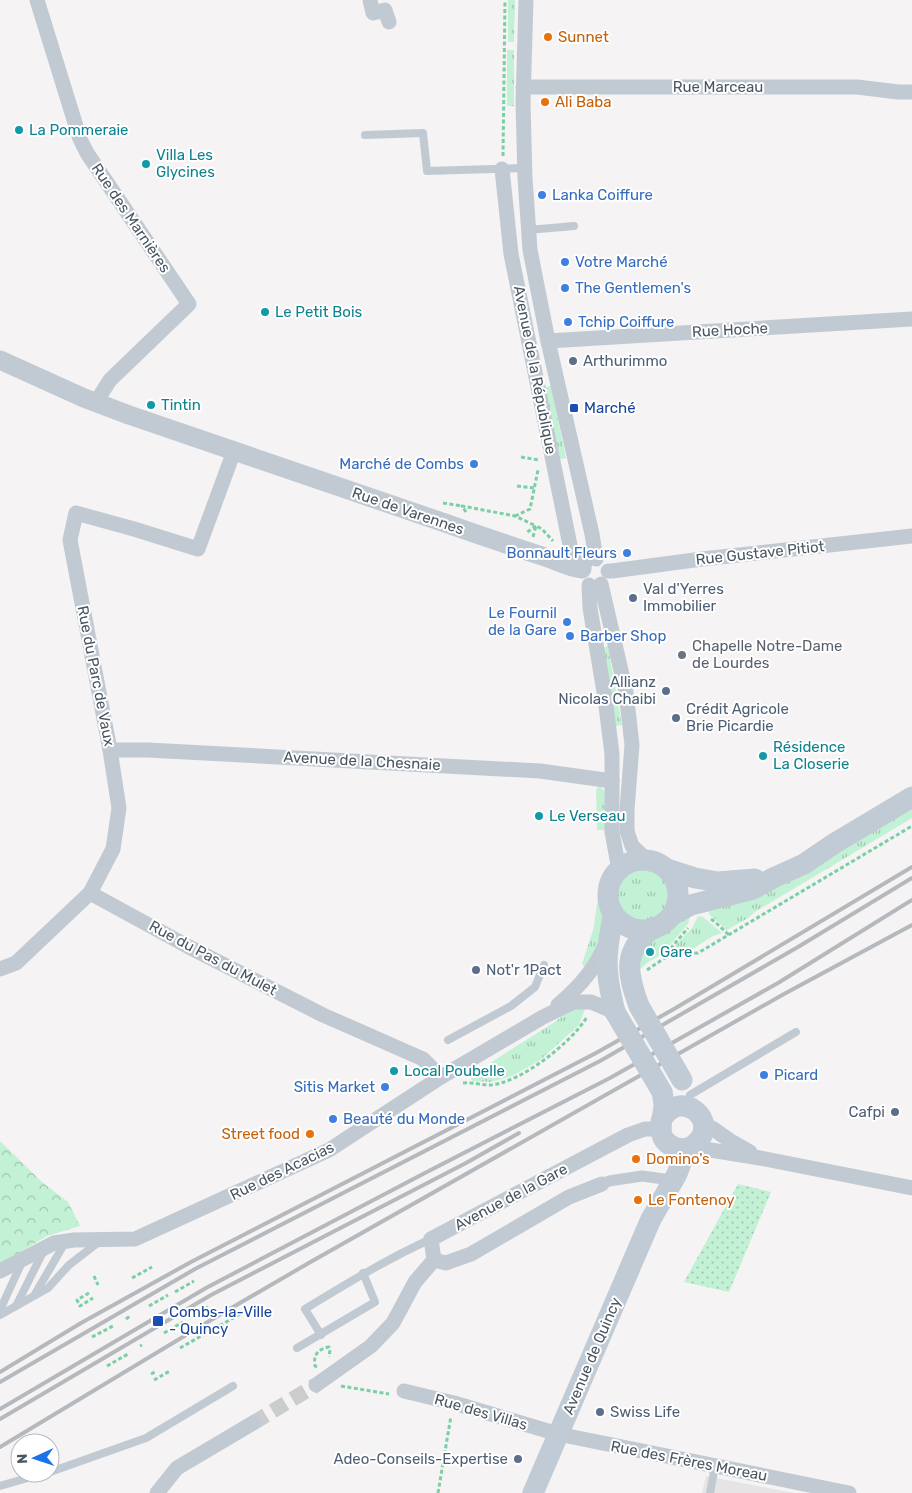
<svg xmlns="http://www.w3.org/2000/svg" width="912" height="1493" font-family="Rubik,sans-serif">
  <style>
    .education { fill: #e6e4e5 }
    .grass { fill: url(#grass-tufts) }
    .forest { fill: url(#forest-crowns) }
    .park { fill: url(#park-dots) }
    .lines { fill: none; stroke-linecap: round; stroke-linejoin: round }
    .minor-tunnel { stroke: #caccce; stroke-width: 15; stroke-dasharray: 15 8; stroke-linecap: butt }
    .path { stroke: #7ad0a6; stroke-width: 3; stroke-dasharray: 4 2.5; stroke-linecap: butt }
    .service { stroke: #c1cad2; stroke-width: 8 }
    .pedestrian { stroke: #c1cad2; stroke-width: 11 }
    .minor { stroke: #c1cad2; stroke-width: 15 }
    .tertiary { stroke: #c1cad2; stroke-width: 19 }
    .secondary { stroke: #c1cbd6; stroke-width: 21 }
    .rail { stroke: #b5b8bd; stroke-width: 4 }
    .secondary-bridge { stroke: #c1cbd6; stroke-width: 21 }
    .food-dot { fill: #e8710a; stroke: #fff; stroke-width: 2 }
    .culture-dot { fill: #0f9aa8; stroke: #fff; stroke-width: 2 }
    .shop-dot { fill: #3f7fe0; stroke: #fff; stroke-width: 2 }
    .service-dot { fill: #5c6f8a; stroke: #fff; stroke-width: 2 }
    .transit-dot { fill: #1a4fb4; stroke: #fff; stroke-width: 2 }
    .worship-dot { fill: #6b7280; stroke: #fff; stroke-width: 2 }
    .labels { text-anchor: middle; stroke-width: 4; stroke-linejoin: round; paint-order: stroke }
    .food-label { font-size: 15px; fill: #c56008; stroke: #fff; text-anchor: start }
    .street-label { font-size: 15px; fill: #4a5661; stroke: #fff }
    .culture-label { font-size: 15px; fill: #0d838f; stroke: #fff; text-anchor: start }
    .shop-label { font-size: 15px; fill: #366cbe; stroke: #fff; text-anchor: start }
    .service-label { font-size: 15px; fill: #4e5e75; stroke: #fff; text-anchor: start }
    .transit-label { font-size: 15px; fill: #164399; stroke: #fff; text-anchor: start }
    .worship-label { font-size: 15px; fill: #5b616d; stroke: #fff; text-anchor: start }
  </style>
  <defs>
    <pattern id="grass-tufts" width="24" height="20" patternUnits="userSpaceOnUse" patternTransform="scale(1.25)"><rect width="24" height="20" fill="#c3f1d5"/><path d="M3 7l-1-3M5 7V3M7 7l1-3M15 17l-1-3M17 17v-4M19 17l1-3" fill="none" stroke="#a0c6b0"/></pattern>
    <pattern id="forest-crowns" width="20" height="18" patternUnits="userSpaceOnUse" patternTransform="scale(1.25)"><rect width="20" height="18" fill="#c3f1d5"/><path d="M2 6a3 3 0 1 1 6 0M12 15a3 3 0 1 1 6 0" fill="none" stroke="#a0c6b0"/></pattern>
    <pattern id="park-dots" width="8" height="8" patternUnits="userSpaceOnUse" patternTransform="scale(1.25)"><rect width="8" height="8" fill="#c3f1d5"/><path d="M2 2h.1M6 6h.1" fill="none" stroke="#a0c6b0" stroke-width="1.8" stroke-linecap="round"/></pattern>
  </defs>
  <rect width="100%" height="100%" fill="#f5f3f3"/>
  <path class="education" d="M706,1476L794,1493H702Z"/>
  <g class="grass">
    <path d="M508,0H515L514,42H508Z"/>
    <rect x="507" y="50" width="7" height="56"/>
    <path d="M551,386L566,458L560,459L545,387Z"/>
    <path d="M608,646L622,725L615,726L602,648Z"/>
    <path d="M599,786C612,794 607,816 608,830H597L596,790Z"/>
    <path d="M912,809V818L755,912L748,918L727,930L710,915L706,907Z"/>
    <circle cx="642" cy="895" r="26"/>
    <path d="M597,903H599L601,904C610,930 598,946 586,968L582,964L594,927Z"/>
    <path d="M691,912L688,924L662,954L647,963L639,970L634,962L656,934Z"/>
    <path d="M698,916L703,917L722,933L713,936L691,950H675V946L692,928Z"/>
    <path d="M578,1008L585,1009L579,1025L539,1061L512,1076L491,1082L472,1081L471,1079V1077L486,1075L490,1063L553,1023L564,1015Z"/>
  </g>
  <path class="forest" d="M0,1141L42,1182L68,1202L80,1226L47,1236L0,1264Z"/>
  <path class="park" d="M738,1184L771,1192L729,1292L684,1282Z"/>
  <g class="lines">
    <path class="minor-tunnel" d="M253,1423L316,1385"/>
    <g class="path">
      <path d="M503,156L505,0"/>
      <path d="M521,457L539,460"/>
      <path d="M517,486L535,488"/>
      <path d="M443,503L462,506"/>
      <path d="M466,512L462,506L515,516L536,526L526,533"/>
      <path d="M515,516L530,509L538,470"/>
      <path d="M533,537L536,526L542,529L553,541"/>
      <path d="M711,919L715,922L729,935"/>
      <path d="M669,955L671,948L688,928"/>
      <path d="M647,970L669,955L698,953L912,826"/>
      <path d="M463,1083C472,1082 481,1085 490,1085C521,1083 572,1042 587,1017"/>
      <path d="M94,1276L98,1285"/>
      <path d="M132,1278L152,1267"/>
      <path d="M175,1292L194,1281"/>
      <path d="M89,1293L77,1300L80,1306L93,1298"/>
      <path d="M149,1306L168,1295"/>
      <path d="M189,1318L208,1307"/>
      <path d="M126,1319L130,1316"/>
      <path d="M164,1333L183,1322"/>
      <path d="M92,1337L113,1326"/>
      <path d="M140,1346L142,1345"/>
      <path d="M180,1348L251,1308V1309"/>
      <path d="M107,1366L128,1354"/>
      <path d="M317,1367L315,1366C313,1355 318,1349 329,1347L330,1350L329,1357"/>
      <path d="M151,1374L155,1372"/>
      <path d="M154,1380L170,1371"/>
      <path d="M341,1386L389,1394"/>
      <path d="M438,1493L451,1416"/>
    </g>
    <g class="service">
      <path d="M365,135L423,133L427,171L524,168"/>
      <path d="M528,230L574,226"/>
      <path d="M448,1040L511,1006L535,987L544,965"/>
      <path d="M690,1095L796,1032"/>
      <path d="M35,1294L66,1241"/>
      <path d="M16,1306L43,1252"/>
      <path d="M0,1310L22,1262"/>
      <path d="M0,1315L48,1288L69,1265L100,1241"/>
      <path d="M321,1335L305,1309C346,1284 387,1259 431,1239"/>
      <path d="M297,1348L375,1302L363,1273"/>
      <path d="M50,1472L146,1438L233,1386"/>
      <path d="M0,1486L45,1473"/>
      <path d="M710,1493L715,1466"/>
    </g>
    <path class="pedestrian" d="M602,1184L609,1181L642,1176L664,1179"/>
    <g class="minor">
      <path d="M37,0L80,139L87,153L189,304L110,380L96,402"/>
      <path d="M370,0L373,13L385,10L389,22"/>
      <path d="M526,0L523,103L525,178L530,250L548,341L592,534L596,559"/>
      <path d="M523,87H857L898,92H912"/>
      <path d="M502,169L511,254L571,550L586,562"/>
      <path d="M548,341L912,319"/>
      <path d="M608,571H612L702,559L912,536"/>
      <path d="M601,584L626,692L632,745L627,810V831L632,846L647,860"/>
      <path d="M589,585L590,608L605,698L612,754V832L619,870"/>
      <path d="M110,750H148L540,771L612,781"/>
      <path d="M90,893L189,947L323,1015L423,1059L441,1077"/>
      <path d="M0,969L16,963L90,893L113,849L119,808L110,750L70,540L76,513L134,529L198,549L234,451"/>
      <path d="M558,1005C577,989 596,968 605,945"/>
      <path d="M704,1125L712,1128L729,1140L750,1152"/>
      <path d="M692,1147L760,1158L912,1188"/>
      <path d="M434,1260L446,1263L471,1254L569,1197L602,1184"/>
      <path d="M0,1271L54,1243L74,1240L135,1239L329,1150L441,1077L543,1017L574,1002H591L615,1012"/>
      <path d="M316,1385L371,1346L393,1323L415,1282L434,1260L431,1239L628,1135L645,1129H660"/>
      <path d="M404,1391L454,1403L558,1434L849,1493"/>
      <path d="M157,1493L177,1468L253,1423"/>
    </g>
    <path class="tertiary" d="M0,360L84,398L129,415L448,524C481,536 515,547 548,558C559,562 570,568 582,569"/>
    <g class="secondary">
      <circle cx="643" cy="895" r="35"/>
      <path d="M667,869L695,878L718,882L755,879"/>
      <path d="M613,913C612,925 609,936 608,948C605,970 610,991 615,1012"/>
      <path d="M672,915L691,905L753,889L773,878L804,864L835,843L912,797"/>
      <path d="M639,1006C627,973 622,951 653,928"/>
      <path d="M661,1121C680,1085 722,1122 695,1144C690,1149 681,1150 674,1147C655,1139 662,1122 664,1107C664,1102 663,1097 662,1092"/>
      <path d="M533,1493L629,1270L651,1219L677,1174L686,1149"/>
    </g>
    <g class="rail">
      <path d="M0,1372L81,1323L191,1262L596,1053L674,1009L912,867"/>
      <path d="M0,1382L195,1269L600,1061L798,947L912,878"/>
      <path d="M0,1409L206,1288L423,1174L610,1078L778,983L912,900"/>
      <path d="M0,1419L211,1295L466,1163L519,1133"/>
      <path d="M0,1447L221,1314L307,1264L784,994L912,925"/>
    </g>
    <g class="secondary-bridge">
      <path d="M639,1006L682,1080"/>
      <path d="M615,1012L662,1092"/>
    </g>
  </g>
  <g class="food-dot">
    <circle cx="548" cy="37" r="5"/>
    <circle cx="545" cy="102" r="5"/>
    <circle cx="310" cy="1134" r="5"/>
    <circle cx="636" cy="1159" r="5"/>
    <circle cx="638" cy="1200" r="5"/>
  </g>
  <g class="culture-dot">
    <circle cx="19" cy="130" r="5"/>
    <circle cx="146" cy="164" r="5"/>
    <circle cx="265" cy="312" r="5"/>
    <circle cx="151" cy="405" r="5"/>
    <circle cx="763" cy="756" r="5"/>
    <circle cx="539" cy="816" r="5"/>
    <circle cx="650" cy="952" r="5"/>
    <circle cx="394" cy="1071" r="5"/>
  </g>
  <g class="shop-dot">
    <circle cx="542" cy="195" r="5"/>
    <circle cx="565" cy="262" r="5"/>
    <circle cx="565" cy="288" r="5"/>
    <circle cx="568" cy="322" r="5"/>
    <circle cx="474" cy="464" r="5"/>
    <circle cx="627" cy="553" r="5"/>
    <circle cx="567" cy="622" r="5"/>
    <circle cx="570" cy="636" r="5"/>
    <circle cx="764" cy="1075" r="5"/>
    <circle cx="385" cy="1087" r="5"/>
    <circle cx="333" cy="1119" r="5"/>
  </g>
  <g class="service-dot">
    <circle cx="573" cy="361" r="5"/>
    <circle cx="633" cy="598" r="5"/>
    <circle cx="666" cy="691" r="5"/>
    <circle cx="676" cy="718" r="5"/>
    <circle cx="476" cy="970" r="5"/>
    <circle cx="895" cy="1112" r="5"/>
    <circle cx="600" cy="1412" r="5"/>
    <circle cx="518" cy="1459" r="5"/>
  </g>
  <g class="transit-dot">
    <rect x="569" y="403" width="10" height="10" rx="2.5"/>
    <rect x="152" y="1315" width="12" height="12" rx="2.5"/>
  </g>
  <circle class="worship-dot" cx="682" cy="655" r="5"/>
  <g class="labels">
    <g class="food-label">
      <text x="558" y="42">Sunnet</text>
      <text x="555" y="107">Ali Baba</text>
      <text x="300" y="1139" text-anchor="end">Street food</text>
      <text x="646" y="1164">Domino's</text>
      <text x="648" y="1205">Le Fontenoy</text>
    </g>
    <g class="street-label">
      <text x="718" y="92">Rue Marceau</text>
      <text transform="translate(131 218) rotate(56)" y="5">Rue des Marnières</text>
      <text transform="translate(730 330) rotate(-3)" y="5">Rue Hoche</text>
      <text transform="translate(535 370) rotate(79)" y="5">Avenue de la République</text>
      <text transform="translate(408 511) rotate(19)" y="5">Rue de Varennes</text>
      <text transform="translate(760 553) rotate(-6)" y="5">Rue Gustave Pitiot</text>
      <text transform="translate(96 676) rotate(79)" y="5">Rue du Parc de Vaux</text>
      <text transform="translate(362 761) rotate(3)" y="5">Avenue de la Chesnaie</text>
      <text transform="translate(213 958) rotate(28)" y="5">Rue du Pas du Mulet</text>
      <text transform="translate(282 1171) rotate(-26)" y="5">Rue des Acacias</text>
      <text transform="translate(511 1197) rotate(-28)" y="5">Avenue de la Gare</text>
      <text transform="translate(592 1356) rotate(-67)" y="5">Avenue de Quincy</text>
      <text transform="translate(481 1412) rotate(16)" y="5">Rue des Villas</text>
      <text transform="translate(689 1461) rotate(11)" y="5">Rue des Frères Moreau</text>
    </g>
    <g class="culture-label">
      <text x="29" y="135">La Pommeraie</text>
      <text x="156" y="160">Villa Les<tspan x="156" dy="17">Glycines</tspan></text>
      <text x="275" y="317">Le Petit Bois</text>
      <text x="161" y="410">Tintin</text>
      <text x="773" y="752">Résidence<tspan x="773" dy="17">La Closerie</tspan></text>
      <text x="549" y="821">Le Verseau</text>
      <text x="660" y="957">Gare</text>
      <text x="404" y="1076">Local Poubelle</text>
    </g>
    <g class="shop-label">
      <text x="552" y="200">Lanka Coiffure</text>
      <text x="575" y="267">Votre Marché</text>
      <text x="575" y="293">The Gentlemen's</text>
      <text x="578" y="327">Tchip Coiffure</text>
      <text x="464" y="469" text-anchor="end">Marché de Combs</text>
      <text x="617" y="558" text-anchor="end">Bonnault Fleurs</text>
      <text x="557" y="618" text-anchor="end">Le Fournil<tspan x="557" dy="17">de la Gare</tspan></text>
      <text x="580" y="641">Barber Shop</text>
      <text x="774" y="1080">Picard</text>
      <text x="375" y="1092" text-anchor="end">Sitis Market</text>
      <text x="343" y="1124">Beauté du Monde</text>
    </g>
    <g class="service-label">
      <text x="583" y="366">Arthurimmo</text>
      <text x="643" y="594">Val d'Yerres<tspan x="643" dy="17">Immobilier</tspan></text>
      <text x="656" y="687" text-anchor="end">Allianz<tspan x="656" dy="17">Nicolas Chaibi</tspan></text>
      <text x="686" y="714">Crédit Agricole<tspan x="686" dy="17">Brie Picardie</tspan></text>
      <text x="486" y="975">Not'r 1Pact</text>
      <text x="885" y="1117" text-anchor="end">Cafpi</text>
      <text x="610" y="1417">Swiss Life</text>
      <text x="508" y="1464" text-anchor="end">Adeo-Conseils-Expertise</text>
    </g>
    <g class="transit-label">
      <text x="584" y="413">Marché</text>
      <text x="169" y="1317">Combs-la-Ville<tspan x="169" dy="17">- Quincy</tspan></text>
    </g>
    <g class="worship-label">
      <text x="692" y="651">Chapelle Notre-Dame<tspan x="692" dy="17">de Lourdes</tspan></text>
    </g>
  </g>
  <g transform="translate(35 1458) rotate(267)"><circle r="24" fill="#ffffff" stroke="#b7bbc0"/>
  <path d="M0-4L9 19L0 12L-9 19Z" fill="#1a73e8"/>
  <text y="-8" font-size="14" font-weight="bold" text-anchor="middle" fill="#4a5661">N</text>
  </g>
</svg>
